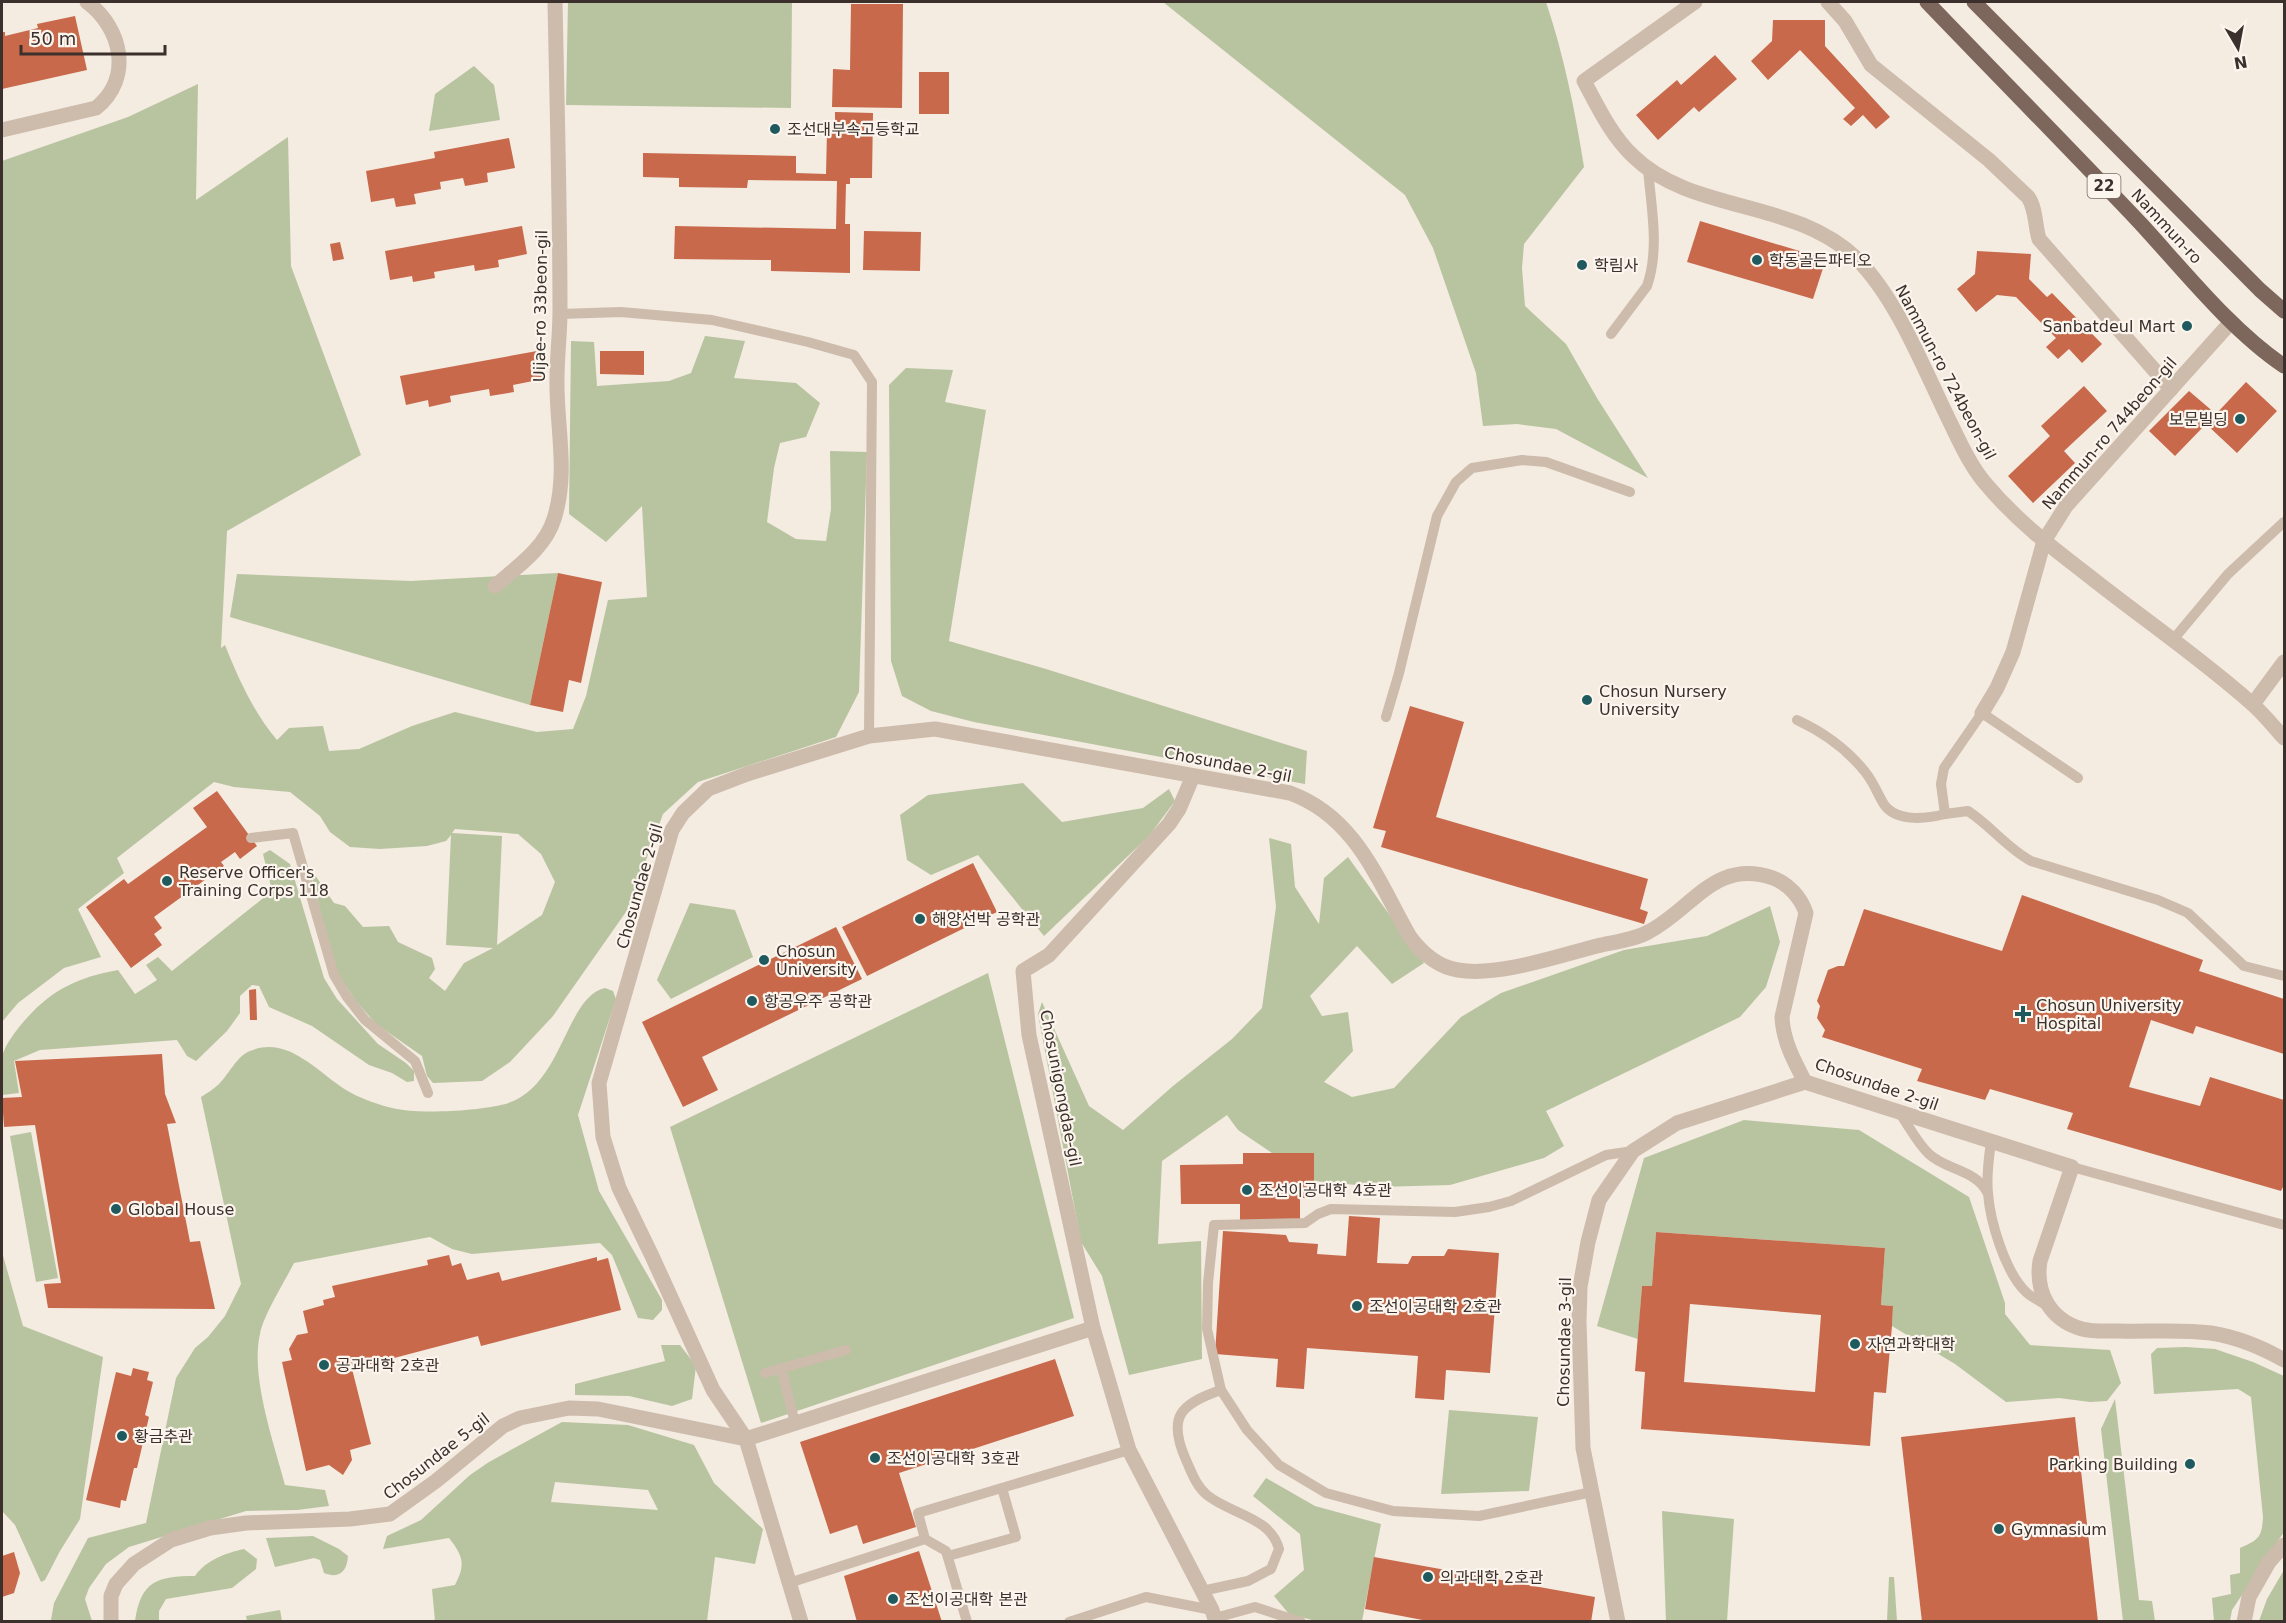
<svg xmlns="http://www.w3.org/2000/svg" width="2286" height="1623" font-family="'DejaVu Sans','Noto Sans KR',sans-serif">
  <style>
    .green { fill: #b8c4a0; fill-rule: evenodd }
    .building { fill: #c8694b; fill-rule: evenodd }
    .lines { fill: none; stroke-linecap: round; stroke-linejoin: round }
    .service { stroke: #cdbbac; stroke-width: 10 }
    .minor { stroke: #cdbbac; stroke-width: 15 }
    .primary { stroke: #7d675c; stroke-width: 15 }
    .poi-dot { fill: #1f5a5e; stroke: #fbf5ee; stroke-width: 2 }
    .labels { text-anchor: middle; stroke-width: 4.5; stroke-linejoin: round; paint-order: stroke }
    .shield { fill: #fbf5ee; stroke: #756b66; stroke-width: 1.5 }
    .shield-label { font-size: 15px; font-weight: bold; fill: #3b302b }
    .poi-label { font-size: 16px; fill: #3b302b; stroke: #fbf5ee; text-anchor: start }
    .street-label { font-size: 16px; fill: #3b302b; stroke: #fbf5ee }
  </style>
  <rect width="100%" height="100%" fill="#f4ebe1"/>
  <g class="green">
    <path d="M568,2H792L791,108L566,105Z"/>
    <path d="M1163,2H1546C1564,56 1575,110 1584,167L1524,244L1522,268L1525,306L1566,344L1597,398L1648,478L1556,429L1517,424L1483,426L1476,373L1433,248L1405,195Z"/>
    <path d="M474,66L494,85L500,120L429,131L435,94Z"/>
    <path d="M198,84L196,200L288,137L291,266L361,455L227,531L221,648L225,645C238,678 254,713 277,740L289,728L323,726L329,751L359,749L412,726L455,712L537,732L573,729L586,696L608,600L647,597L642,506L606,542L569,514L571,341L594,342L597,386L669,381L691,373L705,336L745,341L734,378L796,383L820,403L806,437L780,443L774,468L767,522L796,539L826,541L831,509L830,451L867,452L859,692L836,737L698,782L663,814L628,909L553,1016L510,1062L482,1081L433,1083L427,1076L422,1056L376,1024L355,1000L336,971L311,875H315L334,903L345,906L363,927L389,926L398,942L432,958L435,969L429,978L445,991L464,963L493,948L446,945L451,835L446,841L427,846L380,849L350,847L330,832L320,816L290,792L234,787L214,782L117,858L124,873L78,909L101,957L64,968L18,1003L2,1022V161L128,117ZM455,829L518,834L541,854L555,882L542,915L497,945L502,836L452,833Z"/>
    <path d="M906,368L953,370L945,402L986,410L949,641L1046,669L1307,751L1305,784L974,722L931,711L902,696L891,661L889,385Z"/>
    <path d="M558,573L530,705L230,617L237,574L411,581Z"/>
    <path d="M1023,783L1062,822L1143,808L1169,789L1175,801L1149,836L1044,936L978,855L931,875L907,860L900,815L928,795Z"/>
    <path d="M1269,838L1291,844L1295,887L1319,924L1324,878L1348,857L1424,963L1392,984L1357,946L1310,996L1322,1016L1348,1012L1353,1051L1324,1082L1352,1097L1394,1088L1461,1017L1501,993L1624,950L1707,936L1770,906L1780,942L1766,987L1740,1017L1546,1111L1564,1146L1544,1158L1450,1185L1378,1187L1314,1181L1313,1153H1272L1238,1130L1227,1115L1162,1161L1158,1244L1201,1241L1202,1359L1129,1375L1102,1276L1081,1242L1038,1014L1042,1002L1089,1106L1123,1130L1173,1086L1232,1039L1262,1008L1276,907Z"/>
    <path d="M270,850L290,864L324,978L337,999L378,1044L406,1063L414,1071V1081L407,1082L392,1073L369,1065L312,1026L269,1007L259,986L252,985L240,996V1013L227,1031L196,1061L187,1056L177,1040L40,1050L14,1061L19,1093L2,1095C2,1083 0,1070 2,1058C4,1046 13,1035 20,1026C48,992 74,978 118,970L135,994L157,980L146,965L158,957L172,971L272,891L263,854Z"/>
    <path d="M690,903L735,910L753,957L671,999L657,980Z"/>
    <path d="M988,973L1074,1318L761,1423L670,1127Z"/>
    <path d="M605,988L613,991L616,999L578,1115L599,1191L662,1300V1310L653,1320L638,1318L612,1255L600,1243L472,1254L452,1249L430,1237L294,1263C285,1281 263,1316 260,1334C250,1376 274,1443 285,1485L325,1490L329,1506L297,1510L246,1511L129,1547L106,1564L89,1588L85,1599L92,1621L48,1622L51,1620L54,1603L88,1538L146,1523L176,1378L195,1348L208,1337L225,1316L241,1284L201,1097C207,1093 214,1089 219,1084C229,1074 237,1056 250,1051C288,1035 317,1072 346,1090C359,1098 374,1103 388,1107C414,1115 475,1111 501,1105C563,1092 564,997 605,988Z"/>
    <path d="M1744,1120L1859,1130L1969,1197L2005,1303V1314L2030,1345L2110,1350L2121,1383L2107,1401L2090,1402L2059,1398L2006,1402L1955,1364L1892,1326L1893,1306L1881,1305L1885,1248L1656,1232L1652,1286H1642L1638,1339L1597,1326L1644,1158Z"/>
    <path d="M31,1132L58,1278L36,1282L10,1136Z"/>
    <path d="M2,1252L23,1326L103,1357L80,1519L60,1551L45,1580L41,1582L15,1525L2,1511Z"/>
    <path d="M661,1345H680L696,1366L692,1399L672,1406L629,1396L575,1395V1384L665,1361Z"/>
    <path d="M2186,1347L2215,1349L2253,1362L2284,1376V1532L2232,1610L2230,1621H2214L2212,1598L2231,1594L2230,1575L2240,1573V1548C2258,1540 2262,1538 2263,1517L2251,1397L2238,1389L2154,1394L2151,1354L2157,1348Z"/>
    <path d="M2115,1399L2139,1600L2152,1601L2155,1621H2123L2101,1429Z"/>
    <path d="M1449,1410L1538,1417L1529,1491L1441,1494Z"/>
    <path d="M562,1422L628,1425L694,1445L714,1483L763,1529L755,1564L715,1557L707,1621H435L432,1589L455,1585C466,1564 463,1556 449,1538L383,1549L387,1536L421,1520L470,1475L489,1462ZM555,1482L648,1490L658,1510L551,1502Z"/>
    <path d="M1266,1478L1315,1506L1381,1524L1362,1621H1316L1289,1614L1274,1596L1304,1570L1300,1534L1253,1496Z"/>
    <path d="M1662,1511L1734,1519L1727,1621H1666Z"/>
    <path d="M313,1536L339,1549L348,1556C347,1572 339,1579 324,1573L320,1560L314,1558L275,1567L266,1538Z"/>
    <path d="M244,1549L257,1559L256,1569L232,1588L166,1599L159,1611V1621H135C141,1581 157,1576 195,1576C206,1560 226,1553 244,1549Z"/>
    <path d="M2284,1570V1621H2259L2267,1599Z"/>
    <path d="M1889,1577H1894L1897,1621H1887Z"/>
    <path d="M280,1610L282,1621H247L246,1616Z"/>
  </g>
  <g class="building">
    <path d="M851,4H903L902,108L832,107L833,69L850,70Z"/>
    <path d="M75,16L87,70L2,89V32H5V36L38,28L37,24Z"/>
    <path d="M1773,20H1825V46L1890,117L1876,129L1863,115L1851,126L1843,119L1855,108L1800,50L1768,80L1751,61L1772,41Z"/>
    <path d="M1715,55L1737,79L1699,112L1694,107L1658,140L1636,115L1677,80L1681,85Z"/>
    <rect x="919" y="72" width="30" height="42"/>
    <path d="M835,112L873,113L872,178H850V184H846L845,224H850V273L771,271V260L674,259L675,226L836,229L837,181L748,180L747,188L679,187V178L643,177V153L796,156V173L826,174L827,131H835Z"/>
    <path d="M509,138L515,168L487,173L488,182L465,186L463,178L440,182L441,189L414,194L416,204L396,207L394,198L371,202L366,171L435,158L434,152Z"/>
    <path d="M1700,221L1826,259L1813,299L1687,262Z"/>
    <path d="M522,226L527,254L498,260L499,267L475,271L474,265L434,272L435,278L413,282L412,276L390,280L385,251Z"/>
    <path d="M864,231L921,232L920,271L863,270Z"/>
    <path d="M340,242L344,259L333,261L330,244Z"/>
    <path d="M1977,251L2031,254L2029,279L2047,297L2052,293L2102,344L2082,363L2069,349L2058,359L2046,347L2056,338L2016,297L1997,295L1976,312L1957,289L1975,274Z"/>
    <path d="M537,351L543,379L513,385L514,392L490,396L489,389L450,396L451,402L429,407L428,400L406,405L400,376Z"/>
    <path d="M600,351H644V375L600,374Z"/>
    <path d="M2246,382L2277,411L2237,453L2206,424L2175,456L2149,431L2189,391L2216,414Z"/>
    <path d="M2084,386L2107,411L2064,451L2075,463L2033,503L2008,476L2050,436L2041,426Z"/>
    <path d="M558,573L602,582L581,683L569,680L563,712L530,705Z"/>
    <path d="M1410,706L1464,722L1436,817L1648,879L1640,909L1648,912L1644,924L1381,847L1386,831L1373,828Z"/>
    <path d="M217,791L257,846L240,859L235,852L221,862L224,866L154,917L162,928L154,934L162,945L131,968L86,907L124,879L128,884L207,827L193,808Z"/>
    <path d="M973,863L997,912L867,976L842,927Z"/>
    <path d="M2022,895L2203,960L2199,971L2284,999V1054L2196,1026L2193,1034L2151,1020L2129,1087L2200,1106L2210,1077L2284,1100V1185L2281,1191L2067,1129L2073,1113L1990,1089L1985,1100L1917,1081L1922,1069L1822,1037L1825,1030L1817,1018L1820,1006L1817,1001L1828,970L1838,966H1844L1864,909L2002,951Z"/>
    <path d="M836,927L862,979L702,1057L718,1090L683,1107L642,1022Z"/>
    <path d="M256,989L257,1020H250L249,990Z"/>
    <path d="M162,1054L165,1094L176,1123L167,1124L190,1242L200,1241L215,1309L48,1308L44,1284L61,1283L35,1125L4,1127L2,1098L22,1097L15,1061Z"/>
    <path d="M1243,1153H1314V1198H1300V1221H1240V1204H1181L1180,1165L1243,1164Z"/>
    <path d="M1349,1216L1380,1218L1377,1263L1408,1264L1412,1256H1444L1448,1249L1499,1253L1490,1373L1446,1370L1444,1400L1415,1398L1418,1356L1307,1348L1304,1389L1276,1387L1278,1359L1215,1354L1223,1231L1286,1235L1289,1242L1318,1244L1317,1254L1346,1256Z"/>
    <path d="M1656,1232L1885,1248L1881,1305L1893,1306L1892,1326L1886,1393L1874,1392L1870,1446L1641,1429L1645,1372L1635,1371L1642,1286H1652ZM1690,1304L1821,1315L1815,1392L1684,1382Z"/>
    <path d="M449,1255L452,1266L461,1263L467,1280L499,1272L502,1281L597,1257V1261L608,1258L621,1310L481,1346L478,1336L352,1369L371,1444L350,1450L352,1460L343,1475L329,1465L306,1471L282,1362L292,1360L289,1349L297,1335L308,1333L303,1311L324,1305L323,1300L335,1297L332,1286L428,1265L427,1260Z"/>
    <path d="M1055,1359L1074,1416L899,1473L916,1527L863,1544L857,1525L830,1534L800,1442Z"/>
    <path d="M133,1368L149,1372L147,1380L153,1382L145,1415L149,1417L137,1468H134L126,1501L121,1500L120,1508L86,1500L116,1372L131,1376Z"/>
    <path d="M2075,1417L2098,1622H1922L1901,1437Z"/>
    <path d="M919,1551L942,1622H857L844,1576Z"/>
    <path d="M14,1552L20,1573L14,1593L2,1597V1556Z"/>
    <path d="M1374,1557L1595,1597L1591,1622H1433L1365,1609Z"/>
  </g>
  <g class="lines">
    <g class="service">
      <path d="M560,314L621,312L712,320L808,342L854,355L872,382L869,736"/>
      <path d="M1611,334L1647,286C1660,249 1651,206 1648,169"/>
      <path d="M2172,641L2228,574L2284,522"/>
      <path d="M1386,717L1399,673L1437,516L1456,482L1472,468L1522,460L1546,462L1630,492"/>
      <path d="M1797,720C1823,732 1848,750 1866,773C1873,782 1877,792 1882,801C1893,823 1926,819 1945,814"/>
      <path d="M2078,778L1982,713L1944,768L1941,784L1945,814L1968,811C1991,826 2007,848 2031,861L2158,900L2188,913L2244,966L2284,976"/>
      <path d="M251,838L293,833L334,975L347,997L365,1020L415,1061L428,1093"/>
      <path d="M1899,1112C1909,1126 1917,1143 1929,1154C1946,1170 1976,1170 1987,1192"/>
      <path d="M1991,1141C1989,1158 1986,1176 1988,1193C1990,1221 2005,1272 2026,1292C2032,1298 2042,1302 2049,1307"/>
      <path d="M2072,1167L2284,1225"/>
      <path d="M781,1368L795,1423"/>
      <path d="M765,1373L846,1350"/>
      <path d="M1592,1492L1479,1516L1393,1511L1326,1493L1279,1465L1247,1430L1221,1390L1207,1329L1208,1283L1214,1225L1305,1223L1318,1214L1331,1209L1455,1212L1489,1207L1511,1201L1606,1155L1633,1151"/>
      <path d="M925,1539L946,1551L967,1622"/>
      <path d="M948,1556L1016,1537L1002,1488"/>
      <path d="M789,1583L925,1539L918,1513L1129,1450"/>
      <path d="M1202,1591L1248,1581L1271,1569L1279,1549C1271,1517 1230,1514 1207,1495C1196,1486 1192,1473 1186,1460C1167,1417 1180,1404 1221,1390"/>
      <path d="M1215,1618L1255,1607L1301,1622"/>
      <path d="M1069,1622L1146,1597L1212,1610"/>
    </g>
    <g class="minor">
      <path d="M1695,2L1584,81C1598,107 1611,135 1633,156C1692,214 1794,198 1857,259C1897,299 1923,367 1948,418C1959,440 1969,464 1985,483C2016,520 2051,547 2089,576C2142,618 2199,657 2250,702C2263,713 2273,726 2284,738"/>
      <path d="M1828,2L1845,21L1871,65L1989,160L2028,197C2036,208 2035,226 2039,239L2171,389"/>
      <path d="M2,130L96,108C133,78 122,28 87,2"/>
      <path d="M495,586C517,567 545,548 554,519C569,472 556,426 557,379C557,356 560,334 560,311C560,208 557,105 555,2"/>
      <path d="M2253,704L2284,662"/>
      <path d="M1982,713L1997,688L2013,652L2044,541L2066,506L2231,322"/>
      <path d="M1193,776L1179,809L1169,824L1049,955L1023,971L1029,1035L1093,1328L1129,1450L1212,1610L1216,1622"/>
      <path d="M1093,1328L746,1439L713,1390L652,1256L619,1188L603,1137L599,1083L672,830L683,813L708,789L747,774L869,736L935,729L1290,793C1356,817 1378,881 1410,937C1422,953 1438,967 1458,970C1497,977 1558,956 1597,946C1614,942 1635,940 1650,931C1693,908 1716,858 1773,878C1789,884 1801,898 1806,913L1782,1017C1783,1041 1794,1061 1805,1082L2072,1167L2040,1261C2035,1292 2050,1320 2082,1329C2094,1332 2107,1331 2119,1331C2150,1332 2180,1329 2211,1333C2236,1337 2263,1348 2284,1360"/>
      <path d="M111,1622V1596L116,1584L134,1564L171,1540L210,1528L246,1523L350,1519L390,1514L436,1481L503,1426L520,1418L569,1408L598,1409L746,1439L801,1622"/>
      <path d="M1618,1622L1583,1448L1579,1322L1580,1287L1588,1242L1599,1200L1633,1151L1677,1123L1805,1082"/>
      <path d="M2244,1622L2249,1597L2269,1562L2284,1545"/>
    </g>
    <g class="primary">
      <path d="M1927,2C1999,77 2071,150 2142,225C2185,272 2232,331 2284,366"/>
      <path d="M1974,2L2260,290L2284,311"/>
    </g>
  </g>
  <g class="poi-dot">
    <circle cx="775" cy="129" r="6"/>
    <circle cx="1757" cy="260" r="6"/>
    <circle cx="1582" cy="265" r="6"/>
    <circle cx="2187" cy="326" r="6"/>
    <circle cx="2240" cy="419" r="6"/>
    <circle cx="1587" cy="700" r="6"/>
    <circle cx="167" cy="881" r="6"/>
    <circle cx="920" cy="919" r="6"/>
    <circle cx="764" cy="960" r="6"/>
    <circle cx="752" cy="1001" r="6"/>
    <path d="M2020 1005h6v6h6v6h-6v6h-6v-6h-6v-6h6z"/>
    <circle cx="1247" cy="1190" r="6"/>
    <circle cx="116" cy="1209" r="6"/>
    <circle cx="1357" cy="1306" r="6"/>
    <circle cx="1855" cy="1344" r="6"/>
    <circle cx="324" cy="1365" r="6"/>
    <circle cx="122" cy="1436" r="6"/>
    <circle cx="875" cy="1458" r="6"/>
    <circle cx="2190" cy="1464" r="6"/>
    <circle cx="1999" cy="1529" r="6"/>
    <circle cx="1428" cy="1577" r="6"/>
    <circle cx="893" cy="1599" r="6"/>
  </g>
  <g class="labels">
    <rect class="shield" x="2087.5" y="174" width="33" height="24" rx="4.5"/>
    <g class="shield-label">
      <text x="2104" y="191">22</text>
    </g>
    <g class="poi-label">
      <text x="787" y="135">조선대부속고등학교</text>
      <text x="1769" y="266">학동골든파티오</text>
      <text x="1594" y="271">학림사</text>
      <text x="2175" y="332" text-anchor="end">Sanbatdeul Mart</text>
      <text x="2228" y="425" text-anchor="end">보문빌딩</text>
      <text x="1599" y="697">Chosun Nursery<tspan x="1599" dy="18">University</tspan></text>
      <text x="179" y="878">Reserve Officer's<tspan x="179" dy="18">Training Corps 118</tspan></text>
      <text x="932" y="925">해양선박 공학관</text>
      <text x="776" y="957">Chosun<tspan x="776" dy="18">University</tspan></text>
      <text x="764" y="1007">항공우주 공학관</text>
      <text x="2036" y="1011">Chosun University<tspan x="2036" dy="18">Hospital</tspan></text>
      <text x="1259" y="1196">조선이공대학 4호관</text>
      <text x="128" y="1215">Global House</text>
      <text x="1369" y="1312">조선이공대학 2호관</text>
      <text x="1867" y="1350">자연과학대학</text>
      <text x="336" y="1371">공과대학 2호관</text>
      <text x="134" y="1442">황금추관</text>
      <text x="887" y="1464">조선이공대학 3호관</text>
      <text x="2178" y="1470" text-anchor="end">Parking Building</text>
      <text x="2011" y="1535">Gymnasium</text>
      <text x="1440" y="1583">의과대학 2호관</text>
      <text x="905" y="1605">조선이공대학 본관</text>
    </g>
    <g class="street-label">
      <text transform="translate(2167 226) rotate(47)" y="6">Nammun-ro</text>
      <text transform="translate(540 306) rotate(-89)" y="6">Uijae-ro 33beon-gil</text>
      <text transform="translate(1946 372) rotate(62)" y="6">Nammun-ro 724beon-gil</text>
      <text transform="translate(2109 433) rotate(-49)" y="6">Nammun-ro 744beon-gil</text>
      <text transform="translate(1228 764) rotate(11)" y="6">Chosundae 2-gil</text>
      <text transform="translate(639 886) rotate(-74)" y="6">Chosundae 2-gil</text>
      <text transform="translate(1877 1084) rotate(19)" y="6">Chosundae 2-gil</text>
      <text transform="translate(1061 1088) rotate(79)" y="6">Chosunigongdae-gil</text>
      <text transform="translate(1564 1342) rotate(-89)" y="6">Chosundae 3-gil</text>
      <text transform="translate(436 1456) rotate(-38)" y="6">Chosundae 5-gil</text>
    </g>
  </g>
  <rect width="2286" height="1623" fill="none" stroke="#3b302b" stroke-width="6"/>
  <g transform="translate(2238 48) rotate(170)" stroke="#fbf5ee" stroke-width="4.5" paint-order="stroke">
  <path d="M0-4.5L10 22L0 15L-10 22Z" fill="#3b302b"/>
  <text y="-9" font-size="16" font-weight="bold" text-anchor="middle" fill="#3b302b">N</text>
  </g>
  <path d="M21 45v9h144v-9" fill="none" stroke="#3b302b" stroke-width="3"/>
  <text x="30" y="45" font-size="18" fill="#3b302b" stroke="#fbf5ee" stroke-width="4.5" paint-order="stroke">50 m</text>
</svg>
